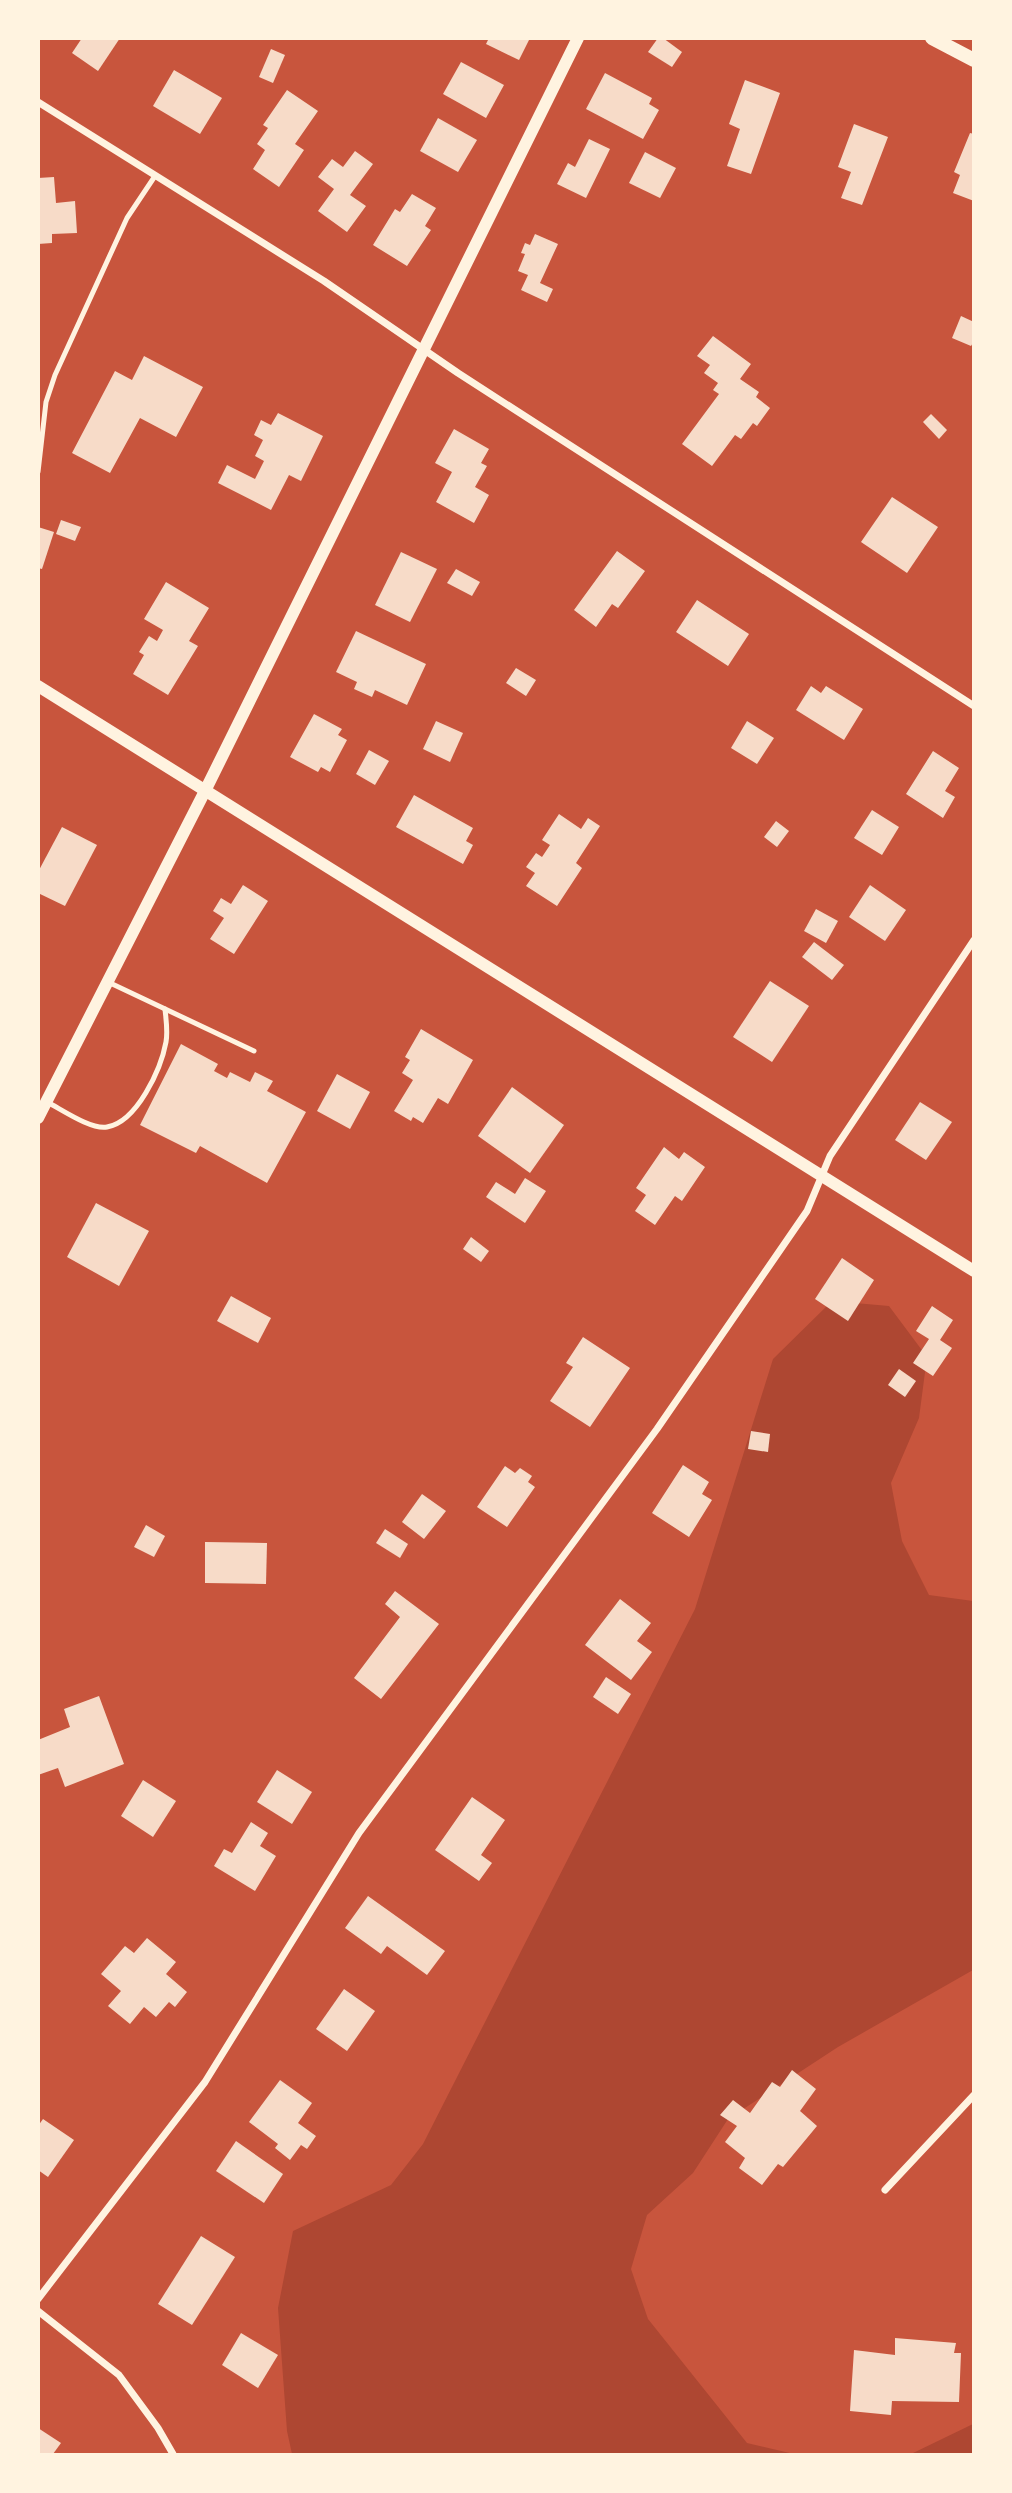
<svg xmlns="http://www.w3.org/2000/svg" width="1012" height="2493" font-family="Inter,sans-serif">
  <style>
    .green { fill: #ae4732 }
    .building { fill: #f7dbc8 }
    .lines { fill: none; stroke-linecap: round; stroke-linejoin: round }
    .service { stroke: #fff3e0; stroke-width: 5 }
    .minor { stroke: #fff3e0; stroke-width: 7 }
    .tertiary { stroke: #fff3e0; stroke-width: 12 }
    .secondary { stroke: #fff3e0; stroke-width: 14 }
  </style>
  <rect width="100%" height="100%" fill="#c8553d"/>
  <g class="green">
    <path d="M832,1301L889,1306L927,1357L919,1418L891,1483L902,1541L929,1595L973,1601V1970L838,2047L728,2119L693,2173L647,2215L631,2269L648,2319L747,2443L794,2454H292L287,2431L278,2308L293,2231L391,2185L423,2144L695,1609L773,1359Z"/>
    <path d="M973,2424V2454H911Z"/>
  </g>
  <g class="building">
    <path d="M82,38H120L98,71L72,53Z"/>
    <path d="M489,38H530L519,60L486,44Z"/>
    <path d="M658,38H663L682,52L672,67L648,52Z"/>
    <path d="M271,49L285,55L273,83L259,77Z"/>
    <path d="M461,62L504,85L486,118L443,94Z"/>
    <path d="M174,70L222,98L200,134L153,106Z"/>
    <path d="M605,73L652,98L649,104L659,110L643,139L586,109Z"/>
    <path d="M745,80L780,93L751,174L727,166L740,129L729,124Z"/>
    <path d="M287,90L318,111L295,144L304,150L279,187L253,169L265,150L257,144L268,128L263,125Z"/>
    <path d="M438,118L477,140L458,172L420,151Z"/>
    <path d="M854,124L888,137L862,205L841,198L851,172L838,167Z"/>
    <path d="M970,133L974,134V201L953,193L960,175L954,172Z"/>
    <path d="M589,139L610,149L586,198L557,184L568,163L575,167Z"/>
    <path d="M355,151L373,164L350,195L366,206L347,232L318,211L334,189L318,177L332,159L343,167Z"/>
    <path d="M645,152L676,168L660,198L629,183Z"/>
    <path d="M54,177L56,203L75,201L77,233L52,234V243L38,244V178Z"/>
    <path d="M412,194L436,208L425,226L431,230L407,266L373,245L395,209L400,212Z"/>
    <path d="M535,234L558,244L540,283L553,289L547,302L521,290L528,275L518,271L525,254L521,253L525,243L530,245Z"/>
    <path d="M961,316L974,322V341L971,346L952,338Z"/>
    <path d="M713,336L751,364L740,379L759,392L756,397L770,408L757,426L753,423L741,439L735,435L712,466L682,444L719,394L713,390L718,383L704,373L710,365L697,356Z"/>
    <path d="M144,356L203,387L176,437L140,418L110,473L72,453L115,371L132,380Z"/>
    <path d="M278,413L323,436L301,481L289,475L271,510L218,483L227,465L255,479L264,461L255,456L263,440L254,435L261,420L271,425Z"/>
    <path d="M931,414L947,430L939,439L923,422Z"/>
    <path d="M454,429L489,449L481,463L487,466L475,487L489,495L474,523L436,502L452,472L435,463Z"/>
    <path d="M892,497L938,527L907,573L861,542Z"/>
    <path d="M61,520L81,527L75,541L56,534Z"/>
    <path d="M38,527L54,532L42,569L38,568Z"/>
    <path d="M617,551L645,571L618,608L612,604L596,627L574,610Z"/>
    <path d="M401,552L437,569L410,622L375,605Z"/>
    <path d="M456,569L480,582L472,596L447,583Z"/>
    <path d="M166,582L209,608L189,641L198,646L168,695L133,674L144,655L139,652L149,636L157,641L163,630L144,619Z"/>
    <path d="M697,600L749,634L728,666L676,632Z"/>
    <path d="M356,631L426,664L407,705L375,690L372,697L354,689L357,682L336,672Z"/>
    <path d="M516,668L536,680L526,696L506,683Z"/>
    <path d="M811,686L821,693L826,686L863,709L844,740L796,710Z"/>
    <path d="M314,714L342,729L338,735L347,740L330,772L321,767L318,772L290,757Z"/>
    <path d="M436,721L463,733L450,762L423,749Z"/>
    <path d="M747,721L774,738L757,764L731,748Z"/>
    <path d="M369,750L389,761L375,785L356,774Z"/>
    <path d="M933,751L959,768L945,791L955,797L943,818L906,794Z"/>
    <path d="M414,795L473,828L466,841L473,845L463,864L396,827Z"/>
    <path d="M872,810L899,827L882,855L854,838Z"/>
    <path d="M559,814L581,829L588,818L600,826L576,863L582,868L557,906L526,886L535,873L526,867L536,853L542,857L550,845L542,840Z"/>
    <path d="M776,821L789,831L777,847L764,837Z"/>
    <path d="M62,827L97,845L65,906L38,893V872Z"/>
    <path d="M243,885L268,901L234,954L210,939L224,918L213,911L221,898L231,904Z"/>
    <path d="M870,885L906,910L885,941L849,917Z"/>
    <path d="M816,909L838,921L826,943L804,931Z"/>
    <path d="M814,942L844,965L832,980L802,957Z"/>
    <path d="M770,981L809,1006L772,1062L733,1037Z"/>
    <path d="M421,1029L473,1060L448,1104L438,1098L423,1123L413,1117L411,1121L394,1111L413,1080L402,1073L410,1060L405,1057Z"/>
    <path d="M181,1044L218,1064L214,1071L227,1078L230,1072L250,1082L255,1072L273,1081L267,1091L306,1112L267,1183L200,1146L196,1153L140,1125Z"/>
    <path d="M337,1074L370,1092L350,1129L317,1111Z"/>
    <path d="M512,1087L564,1125L530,1173L478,1136Z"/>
    <path d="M920,1102L952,1122L926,1160L895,1140Z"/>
    <path d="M664,1147L679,1159L684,1152L705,1167L682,1201L675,1196L655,1225L635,1211L646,1195L636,1188Z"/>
    <path d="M525,1178L546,1191L525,1223L486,1197L496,1182L515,1194Z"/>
    <path d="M96,1203L149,1231L119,1286L67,1257Z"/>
    <path d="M471,1237L489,1251L481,1262L463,1249Z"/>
    <path d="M842,1258L874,1280L848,1321L815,1299Z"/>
    <path d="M231,1296L271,1318L258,1343L217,1321Z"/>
    <path d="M932,1306L953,1320L940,1340L952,1348L933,1376L913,1363L929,1339L916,1331Z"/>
    <path d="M583,1337L630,1368L590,1427L550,1401L573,1367L566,1363Z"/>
    <path d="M899,1369L916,1381L905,1397L888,1385Z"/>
    <path d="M751,1431L770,1434L768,1452L748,1449Z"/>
    <path d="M683,1465L709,1482L702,1494L712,1500L689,1537L652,1513Z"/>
    <path d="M505,1466L515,1473L520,1468L532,1476L528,1482L535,1487L507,1527L477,1507Z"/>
    <path d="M422,1494L446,1511L424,1539L402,1522Z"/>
    <path d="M146,1525L165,1536L154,1557L134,1547Z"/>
    <path d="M385,1529L408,1544L400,1558L376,1543Z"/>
    <path d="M205,1542L267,1543L266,1584L205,1583Z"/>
    <path d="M395,1591L439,1624L381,1699L354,1678L400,1617L385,1604Z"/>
    <path d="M620,1599L651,1623L637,1641L652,1652L631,1680L585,1645Z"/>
    <path d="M606,1677L631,1694L618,1714L593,1697Z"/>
    <path d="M99,1696L124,1764L65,1787L58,1768L38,1775V1740L70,1727L64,1709Z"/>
    <path d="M277,1770L312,1792L292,1824L257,1802Z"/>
    <path d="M143,1780L176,1801L153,1837L121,1816Z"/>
    <path d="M472,1797L505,1820L481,1855L492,1863L479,1881L435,1850Z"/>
    <path d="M251,1822L268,1833L260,1846L276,1856L255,1891L214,1866L224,1849L232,1853Z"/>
    <path d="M368,1896L445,1951L427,1975L387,1946L381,1954L345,1928Z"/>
    <path d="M147,1938L176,1962L166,1974L187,1992L175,2007L169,2002L156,2017L144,2007L130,2024L108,2006L121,1991L101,1974L125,1946L134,1953Z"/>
    <path d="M344,1989L375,2011L347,2051L316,2029Z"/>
    <path d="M792,2070L816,2089L800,2111L817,2126L783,2167L778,2164L762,2185L739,2168L745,2158L725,2142L737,2126L720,2115L733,2100L750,2113L772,2082L780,2087Z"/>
    <path d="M280,2080L312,2103L298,2123L316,2136L307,2149L301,2145L290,2160L275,2148L278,2144L249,2122Z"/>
    <path d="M43,2119L74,2140L48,2177L38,2170V2126Z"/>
    <path d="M236,2141L283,2174L264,2203L216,2171Z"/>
    <path d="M201,2236L235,2257L192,2325L158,2304Z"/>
    <path d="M241,2333L278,2355L258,2388L222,2365Z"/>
    <path d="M895,2338L956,2343L954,2353H961L959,2402L892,2401L891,2415L850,2411L854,2350L895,2355Z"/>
    <path d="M38,2428L61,2443L53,2454H38Z"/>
  </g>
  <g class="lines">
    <g class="service">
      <path d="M38,472L46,402L55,375L127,218L155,176"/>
      <path d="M108,982L254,1051"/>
      <path d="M47,1102C61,1109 91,1130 107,1127C137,1122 161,1069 166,1042C168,1031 166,1020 165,1009"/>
    </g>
    <g class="minor">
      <path d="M38,102L324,281L458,373L974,706"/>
      <path d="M885,2190L974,2095"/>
      <path d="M38,2299L205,2082L359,1833L657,1429L807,1211L830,1156L974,940"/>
      <path d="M38,2311L119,2375L158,2428L173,2454"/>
    </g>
    <g class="tertiary">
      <path d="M38,686L974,1271"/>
      <path d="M38,1118L205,791L578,38"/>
    </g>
    <path class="secondary" d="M932,38L974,60"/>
  </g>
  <rect width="1012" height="2493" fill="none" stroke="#fff3e0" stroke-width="80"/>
</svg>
